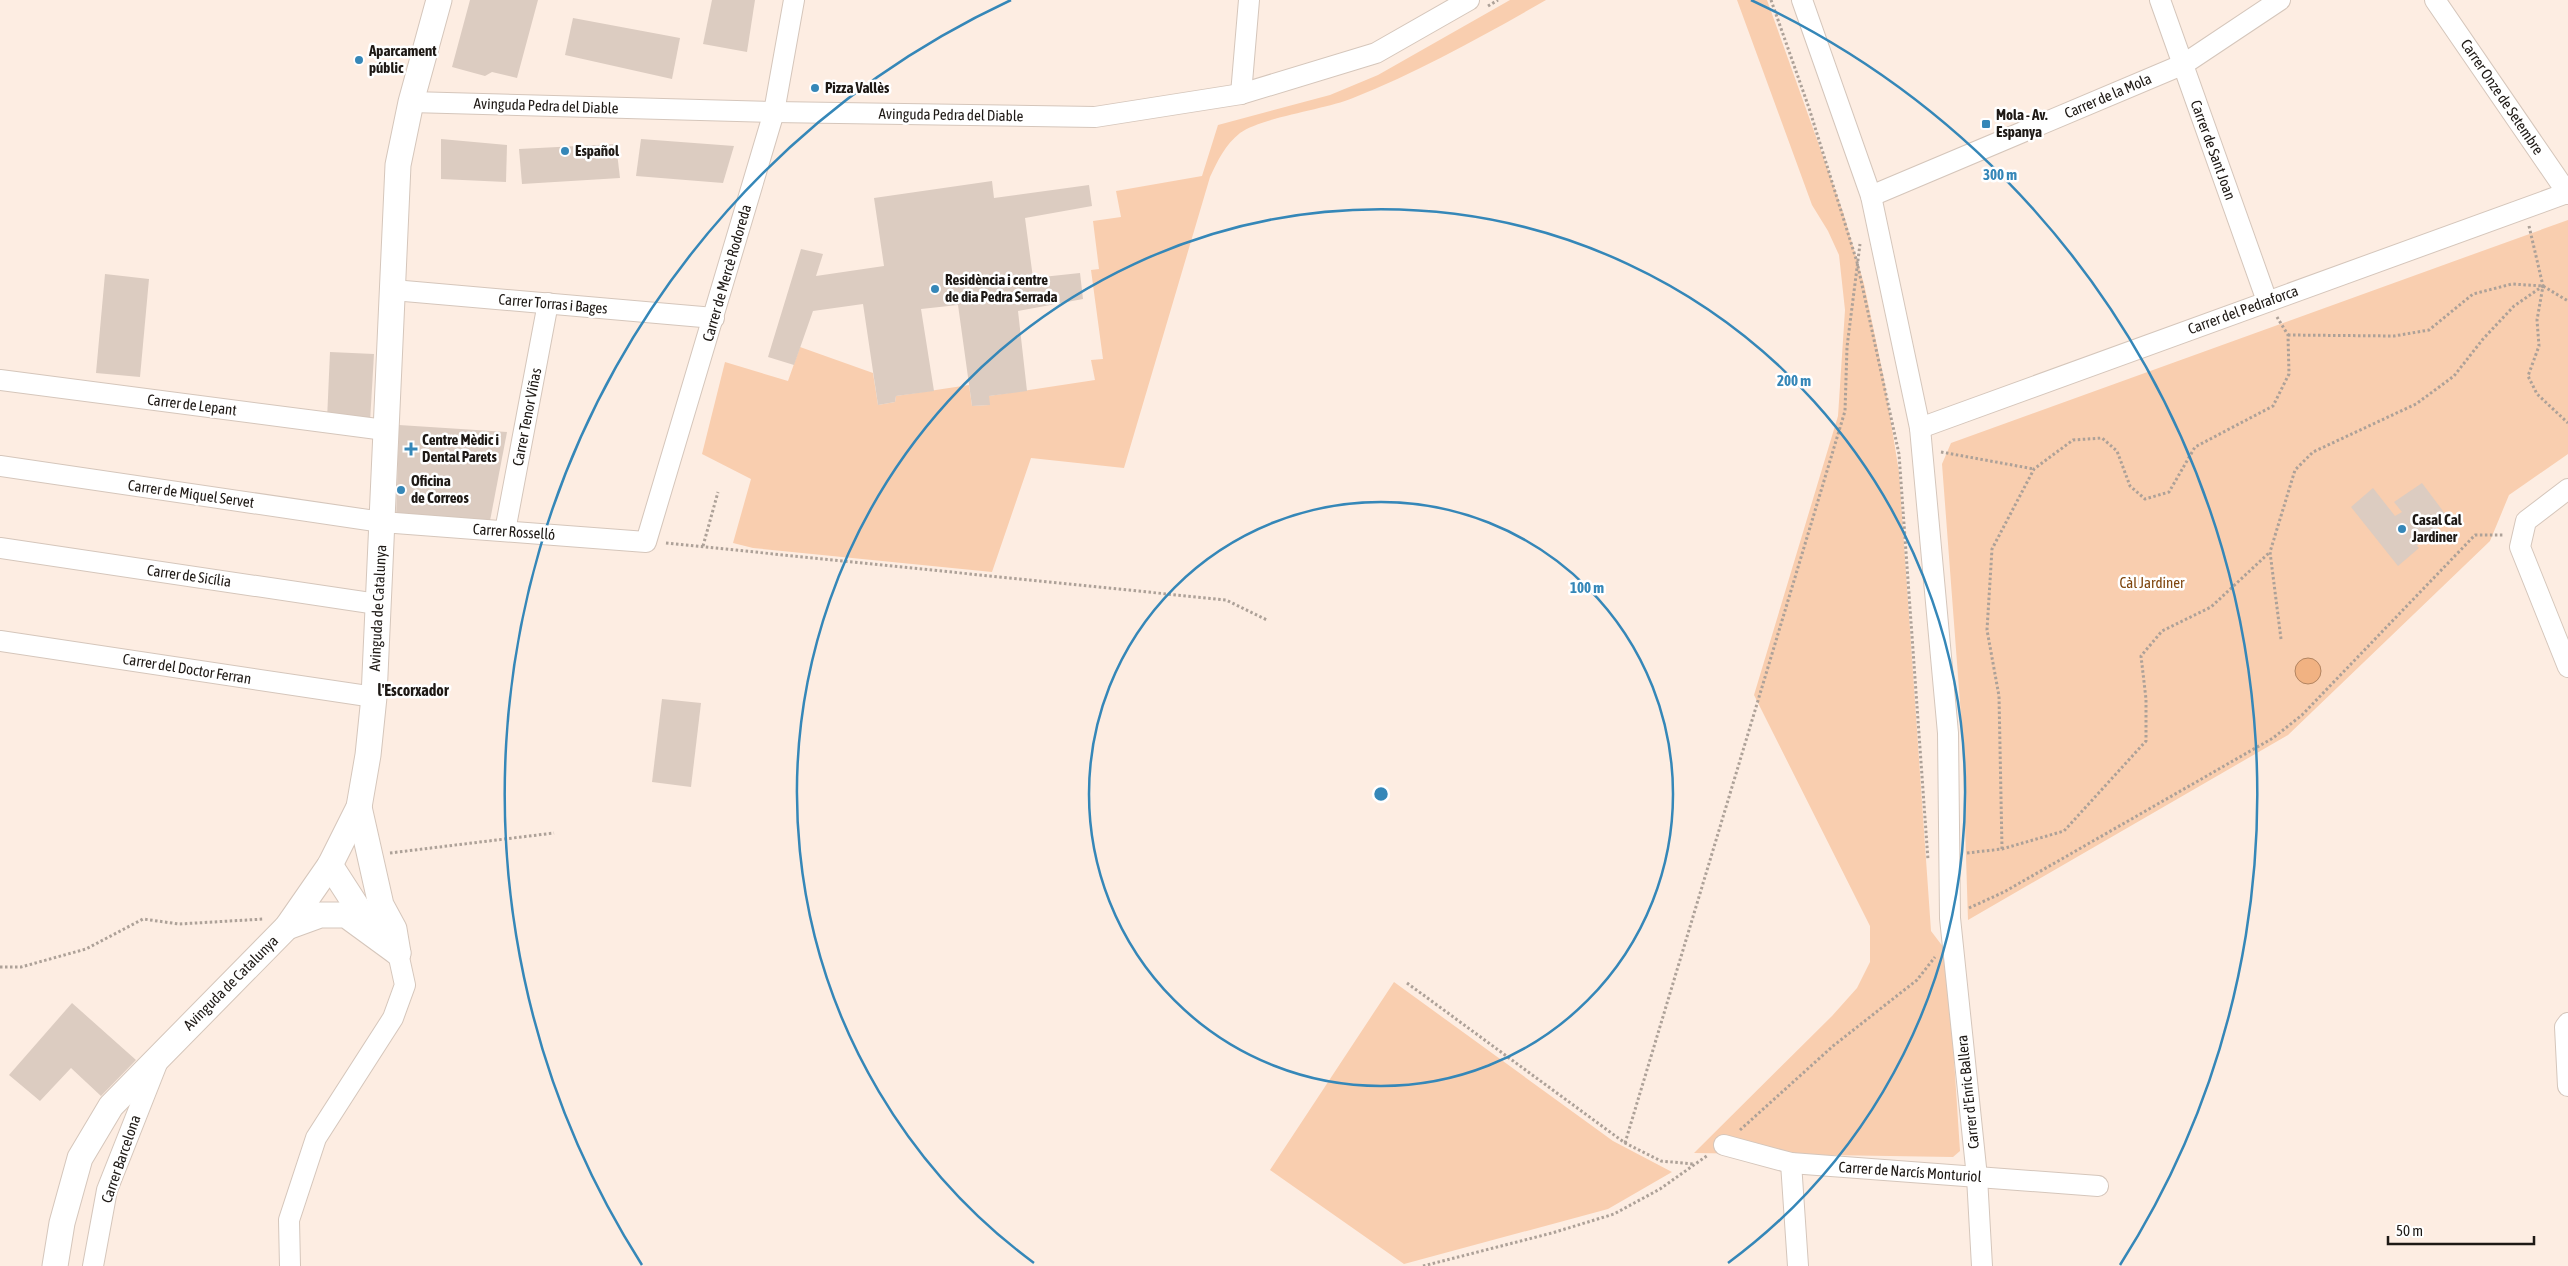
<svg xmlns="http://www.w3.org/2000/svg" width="2568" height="1266" font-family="'Asap Condensed',sans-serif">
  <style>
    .green { fill: #f9ceaf }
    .water { fill: #f1b282; stroke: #b28461 }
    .building { fill: #dcccc1 }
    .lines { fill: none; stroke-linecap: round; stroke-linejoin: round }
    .minor-casing { stroke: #d5c6bb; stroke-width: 22 }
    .tertiary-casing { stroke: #d5c6bb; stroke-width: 27 }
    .path { stroke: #ada198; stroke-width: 3; stroke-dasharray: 2.5 2.5; stroke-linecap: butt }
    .minor { stroke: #fff; stroke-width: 20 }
    .tertiary { stroke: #fff; stroke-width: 25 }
    .ring { fill: none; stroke: #3587b8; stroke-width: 2.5 }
    .poi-dot { fill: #3587b8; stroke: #fff; stroke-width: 2 }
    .labels { text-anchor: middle; stroke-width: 5; stroke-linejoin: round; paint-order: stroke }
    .poi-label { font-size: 15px; font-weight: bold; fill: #1e1915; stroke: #fff; text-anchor: start }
    .street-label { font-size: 15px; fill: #1e1915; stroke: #fff }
    .park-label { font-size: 15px; fill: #7f460e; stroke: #fff }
    .neighbourhood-label { font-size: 16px; font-weight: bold; fill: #1e1915; stroke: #fff }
    .centre { fill: #3587b8; stroke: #fff; stroke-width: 2.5 }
    .ring-label { font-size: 15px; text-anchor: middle; font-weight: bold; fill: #3587b8; stroke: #fff; stroke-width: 5; stroke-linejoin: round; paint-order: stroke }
  </style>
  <rect width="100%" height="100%" fill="#fdede2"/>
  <g class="green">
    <path d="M1510,0H1546C1483,36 1420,71 1353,98C1324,110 1262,117 1240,133C1225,145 1218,160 1210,177L1124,468L1031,458L992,572L753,548L733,543L751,479L702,454L725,362L788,381L800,347L873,373L878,405L895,402L896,396L969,385L972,406L989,405V396L1095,380L1091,360L1103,359L1091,270L1099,269L1093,221L1121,217L1116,191L1202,176L1218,125L1330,95L1378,75Z"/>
    <path d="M1737,0H1767L1843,212L1864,284L1884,379L1899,472L1931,931L1947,952L1960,1151L1953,1157L1694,1153L1832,1016L1857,988L1870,962V926L1754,695L1838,416L1845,310L1839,255L1828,231L1812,205Z"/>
    <path d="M2568,220V454L2509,495L2490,541L2288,735L1968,920L1962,729L1942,464L1951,443Z"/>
    <path d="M1394,982L1613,1141L1672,1172L1608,1209L1404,1264L1270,1170Z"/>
  </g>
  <circle class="water" cx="2308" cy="671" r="13"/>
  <g class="building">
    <path d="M470,0H538L517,78L492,72L485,76L452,67Z"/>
    <path d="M712,0H755L747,52L703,44Z"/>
    <path d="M573,18L680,38L672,79L565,55Z"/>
    <path d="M441,139L507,145L506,182L441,179Z"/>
    <path d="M641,139L734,146L723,183L636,176Z"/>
    <path d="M616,144L620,178L522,184L519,149Z"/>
    <path d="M992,181L994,198L1089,185L1092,206L1025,218L1033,278L1080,273L1083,299L1018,311L1027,391L989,396L990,405L972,406L958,305L921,309L934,391L896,396L895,402L878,405L863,304L813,311L794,365L768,357L801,249L823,254L816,276L884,266L874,198Z"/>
    <path d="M105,274L149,279L140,377L96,373Z"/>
    <path d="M330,352L374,354L370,422L327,420Z"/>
    <path d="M399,425L507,432L489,526L396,519Z"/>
    <path d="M2422,483L2449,519L2424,538L2417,546L2419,548L2398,566L2351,507L2373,488L2395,516L2402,512L2394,502Z"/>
    <path d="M662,699L701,703L691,787L652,782Z"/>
    <path d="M72,1003L136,1060L101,1096L71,1068L40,1101L9,1075Z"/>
  </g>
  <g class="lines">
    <g class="minor-casing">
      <g id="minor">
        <path d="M1802,0L1871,196L1920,428L1948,733L1950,918L1977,1177L1982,1266"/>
        <path d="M2160,0L2267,301"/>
        <path d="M2435,0L2568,194"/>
        <path d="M1241,94L1249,0"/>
        <path d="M411,102L774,112L1095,117L1241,94L1376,53L1469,0"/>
        <path d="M1871,196L2184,64L2280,0"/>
        <path d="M393,290L714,318"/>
        <path d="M0,380L385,430"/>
        <path d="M1920,428L2567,193"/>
        <path d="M0,466L382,522L646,542L774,112L794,0"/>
        <path d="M2568,489L2526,521L2520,547L2568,667"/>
        <path d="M505,531L548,303"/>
        <path d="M0,548L377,604"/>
        <path d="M0,641L374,697"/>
        <path d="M2568,1023L2565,1027L2568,1086"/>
        <path d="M1724,1145L1791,1163L2098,1186"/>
        <path d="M1791,1163L1798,1266"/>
        <path d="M93,1266L107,1190L158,1061"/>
        <path d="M290,1266L289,1220L316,1138L393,1018L405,985L398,953"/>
      </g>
    </g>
    <g class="tertiary-casing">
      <g id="tertiary">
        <path d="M359,807L381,905L394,929L398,953"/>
        <path d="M330,865L368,924"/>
        <path d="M287,927L320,915H346L398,953"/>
        <path d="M55,1266L62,1223L80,1158L111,1106L287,927L330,865L359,807L368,755L374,697L398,165L411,102L439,0"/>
      </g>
    </g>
    <g class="path">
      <path d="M1771,0L1809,108L1857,262L1899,454L1928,860"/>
      <path d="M1488,6L1498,0"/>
      <path d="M2529,226L2543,286L2537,320L2539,346L2528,376L2537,394L2568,423"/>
      <path d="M2288,335L2394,336L2429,330L2473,294L2512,284L2543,286L2568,301"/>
      <path d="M1941,452L2034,469"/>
      <path d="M666,543L1226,600L1267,620"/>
      <path d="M703,546L718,492"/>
      <path d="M2281,639L2270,552L2295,470L2313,452L2416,404L2454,376L2483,339L2514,306L2543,286"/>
      <path d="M2002,849L1999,696L1987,630L1992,549L2034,469L2073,440L2102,438L2117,451L2130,486L2145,499L2169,492L2195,447L2273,406L2289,374L2288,335L2277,317"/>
      <path d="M390,853L554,833"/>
      <path d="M1967,853L2002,849L2064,831L2146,741V699L2141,656L2162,631L2211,607L2270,552"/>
      <path d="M1969,908L2004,892L2273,738L2302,715L2475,535H2504"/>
      <path d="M0,967H21L86,949L143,919L179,924L264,919"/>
      <path d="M1407,983L1625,1143L1661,1161L1693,1164"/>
      <path d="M1740,1130L1833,1046L1917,980L1935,957"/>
      <path d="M1625,1143L1845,411L1847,347L1860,244"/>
      <path d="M1423,1266L1552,1233L1614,1214L1660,1189L1708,1155"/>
    </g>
    <use href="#minor" class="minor"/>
    <use href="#tertiary" class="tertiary"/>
  </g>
  <g class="ring">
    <circle cx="1381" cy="794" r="292"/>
    <path d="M1034 1263A584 584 0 1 1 1728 1263"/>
    <path d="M642 1265A876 876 0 0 1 1011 0M1751 0A876 876 0 0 1 2120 1265"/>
  </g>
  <g class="poi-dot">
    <circle cx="359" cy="60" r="5"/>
    <circle cx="815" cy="88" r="5"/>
    <rect x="1981" y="119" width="10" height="10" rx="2.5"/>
    <circle cx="565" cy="151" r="5"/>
    <circle cx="935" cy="289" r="5"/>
    <path d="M408.5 441.5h5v5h5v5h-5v5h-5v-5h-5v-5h5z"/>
    <circle cx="401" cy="490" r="5"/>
    <circle cx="2402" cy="529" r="5"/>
  </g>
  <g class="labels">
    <g class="poi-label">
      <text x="369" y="56">Aparcament<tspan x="369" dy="17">públic</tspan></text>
      <text x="825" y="93">Pizza Vallès</text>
      <text x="1996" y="120">Mola - Av.<tspan x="1996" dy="17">Espanya</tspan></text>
      <text x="575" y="156">Español</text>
      <text x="945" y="285">Residència i centre<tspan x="945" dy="17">de dia Pedra Serrada</tspan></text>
      <text x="422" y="445">Centre Mèdic i<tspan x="422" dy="17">Dental Parets</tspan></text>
      <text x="411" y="486">Oficina<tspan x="411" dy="17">de Correos</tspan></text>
      <text x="2412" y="525">Casal Cal<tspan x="2412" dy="17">Jardiner</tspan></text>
    </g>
    <g class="street-label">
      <text transform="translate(2108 96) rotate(-23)" y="5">Carrer de la Mola</text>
      <text transform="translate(2502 97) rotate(56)" y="5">Carrer Onze de Setembre</text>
      <text transform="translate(546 106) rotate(2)" y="5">Avinguda Pedra del Diable</text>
      <text transform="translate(951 115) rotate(1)" y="5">Avinguda Pedra del Diable</text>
      <text transform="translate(2213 150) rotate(70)" y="5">Carrer de Sant Joan</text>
      <text transform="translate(727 273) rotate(-74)" y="5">Carrer de Mercè Rodoreda</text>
      <text transform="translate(553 304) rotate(5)" y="5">Carrer Torras i Bages</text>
      <text transform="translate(2243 310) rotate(-20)" y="5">Carrer del Pedraforca</text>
      <text transform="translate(192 405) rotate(7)" y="5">Carrer de Lepant</text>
      <text transform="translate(527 417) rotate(-79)" y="5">Carrer Tenor Viñas</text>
      <text transform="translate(191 494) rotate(8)" y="5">Carrer de Miquel Servet</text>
      <text transform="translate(514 532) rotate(4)" y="5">Carrer Rosselló</text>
      <text transform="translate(189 576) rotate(8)" y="5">Carrer de Sicília</text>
      <text transform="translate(378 608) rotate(-87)" y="5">Avinguda de Catalunya</text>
      <text transform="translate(187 669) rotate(9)" y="5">Carrer del Doctor Ferran</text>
      <text transform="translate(231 983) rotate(-45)" y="5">Avinguda de Catalunya</text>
      <text transform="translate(1968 1092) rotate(-96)" y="5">Carrer d'Enric Ballera</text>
      <text transform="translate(121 1159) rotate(-71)" y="5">Carrer Barcelona</text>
      <text transform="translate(1910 1172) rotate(4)" y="5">Carrer de Narcís Monturiol</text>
    </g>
    <g class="park-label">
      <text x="2152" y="588">Càl Jardiner</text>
    </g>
    <g class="neighbourhood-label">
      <text x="413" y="696">l'Escorxador</text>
    </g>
  </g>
  <circle cx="1381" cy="794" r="8" class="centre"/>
  <g class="ring-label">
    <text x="2000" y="180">300 m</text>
    <text x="1794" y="386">200 m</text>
    <text x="1587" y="593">100 m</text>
  </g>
  <path d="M2388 1236v8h146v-8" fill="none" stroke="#1e1915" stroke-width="2.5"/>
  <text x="2396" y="1236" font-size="15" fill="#1e1915" stroke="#ffffff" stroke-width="4" paint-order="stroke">50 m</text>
</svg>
